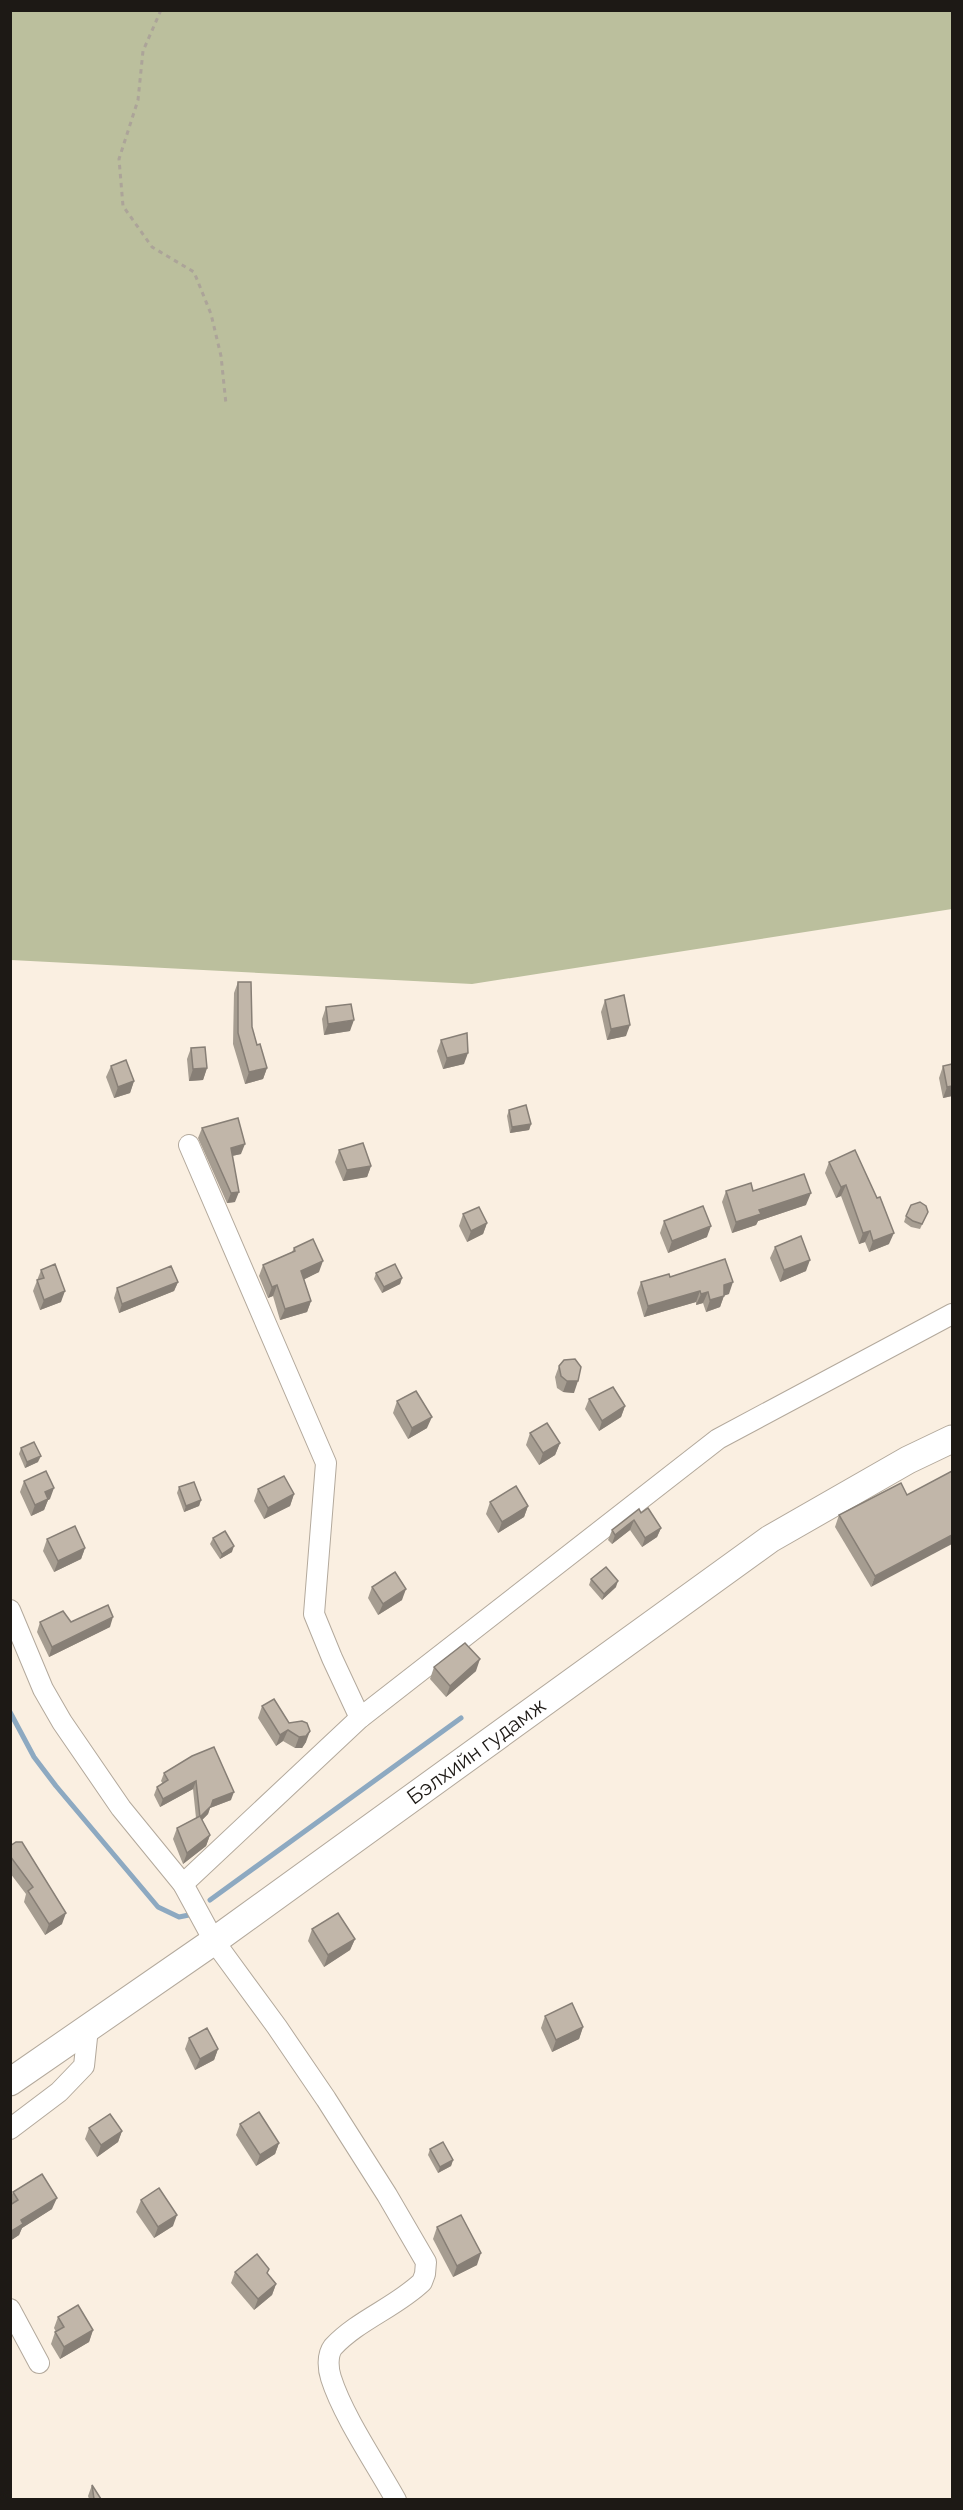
<svg xmlns="http://www.w3.org/2000/svg" width="963" height="2510" font-family="Raleway,sans-serif">
  <style>
    .forest { fill: #bbbf9d }
    .lines { fill: none; stroke-linecap: round; stroke-linejoin: round }
    .stream { stroke: #8da9c1; stroke-width: 5 }
    .street-casing { stroke: #b3a99c; stroke-width: 22 }
    .secondary-casing { stroke: #b3a99c; stroke-width: 29 }
    .path { stroke: #aca499; stroke-width: 3; stroke-dasharray: 4.5 4.5; stroke-linecap: butt }
    .street { stroke: #fff; stroke-width: 20 }
    .secondary { stroke: #fff; stroke-width: 27 }
    .wall { fill: #a69d91 }
    .shaded-wall { fill: #877f76 }
    .building { fill: #c1b6a9; stroke: #877f76; stroke-width: 1.5 }
    .labels { text-anchor: middle; stroke-width: 4.5; stroke-linejoin: round; paint-order: stroke }
    .street-label { font-size: 21px; fill: #1d1915; stroke: #fefefe }
  </style>
  <rect width="100%" height="100%" fill="#faefe1"/>
  <path class="forest" d="M10,11H952V909L472,984L11,960Z"/>
  <g class="lines">
    <g class="stream">
      <path d="M10,1712L34,1757L56,1786L158,1907L179,1917L189,1915"/>
      <path d="M210,1900L461,1718"/>
    </g>
    <g class="street-casing">
      <g id="street">
        <path d="M189,1145L326,1463L314,1614L332,1658L360,1718"/>
        <path d="M10,1610L43,1689L62,1722L121,1808L183,1884L214,1941L277,2027L326,2099L387,2195L426,2262L425,2274L422,2282C396,2307 358,2320 333,2347C327,2355 328,2369 331,2378C343,2416 376,2464 396,2500"/>
        <path d="M183,1884L360,1718L718,1439L952,1314"/>
        <path d="M10,2129L59,2092L84,2066L88,2028"/>
        <path d="M10,2309L39,2363"/>
      </g>
    </g>
    <g class="secondary-casing">
      <g id="secondary">
        <path id="s1" d="M10,2082L214,1941L770,1539L908,1460L952,1439"/>
      </g>
    </g>
    <path class="path" d="M161,10L143,51L138,100L119,159L123,206L152,247L194,272L211,314L221,356L226,404"/>
    <use href="#street" class="street"/>
    <use href="#secondary" class="secondary"/>
  </g>
  <g class="wall">
    <path d="M238,982L257,1045L267,1068L263,1079L245,1084L233,1044L234,993Z"/>
    <path d="M605,1000L626,1036L607,1040L601,1012Z"/>
    <path d="M326,1007L350,1031L324,1035L322,1019Z"/>
    <path d="M441,1040L464,1064L443,1069L437,1051Z"/>
    <path d="M191,1048L207,1068L203,1080L189,1081L187,1059Z"/>
    <path d="M111,1066L134,1081L130,1093L114,1098L106,1077Z"/>
    <path d="M943,1066L952,1096L943,1098L939,1078Z"/>
    <path d="M509,1110L531,1124L529,1130L510,1133L507,1116Z"/>
    <path d="M202,1128L241,1154L232,1156L235,1202L227,1203L198,1138Z"/>
    <path d="M339,1150L371,1166L367,1177L343,1181L335,1162Z"/>
    <path d="M829,1162L889,1244L869,1252L865,1242L859,1244L841,1196L836,1198L825,1173Z"/>
    <path d="M726,1191H753L806,1205L758,1221L756,1225L732,1233L722,1202Z"/>
    <path d="M928,1212L920,1229L911,1227L904,1222L906,1216Z"/>
    <path d="M463,1214L487,1223L483,1234L467,1242L459,1226Z"/>
    <path d="M664,1221L707,1237L668,1253L660,1233Z"/>
    <path d="M775,1247L806,1271L780,1282L770,1258Z"/>
    <path d="M294,1248L319,1272L304,1279L311,1301L307,1312L280,1320L273,1296L268,1298L259,1276L263,1265L292,1252Z"/>
    <path d="M41,1270L61,1302L40,1310L33,1291Z"/>
    <path d="M376,1273L402,1278L400,1284L382,1293L374,1279Z"/>
    <path d="M670,1277L729,1294L724,1295L720,1307L706,1312L703,1303L696,1305V1302L644,1317L637,1293L641,1282Z"/>
    <path d="M178,1282L174,1291L119,1313L114,1298L117,1288Z"/>
    <path d="M559,1366L574,1393L563,1392L557,1388L555,1377Z"/>
    <path d="M589,1399L625,1406L621,1417L599,1431L585,1409Z"/>
    <path d="M397,1401L427,1428L408,1439L393,1413Z"/>
    <path d="M530,1433L560,1443L555,1455L539,1465L526,1445Z"/>
    <path d="M21,1448L38,1462L25,1468L19,1454Z"/>
    <path d="M24,1481L50,1499L48,1500L44,1510L31,1516L20,1492Z"/>
    <path d="M179,1487L201,1500L199,1506L184,1512L177,1493Z"/>
    <path d="M258,1489L294,1494L290,1506L264,1519L254,1501Z"/>
    <path d="M907,1495L871,1587L835,1527L839,1515Z"/>
    <path d="M490,1502L528,1506L524,1517L498,1533L486,1514Z"/>
    <path d="M641,1513L661,1528L657,1537L642,1547L630,1530L612,1544L608,1540L612,1530Z"/>
    <path d="M213,1538L232,1552L220,1559L210,1544Z"/>
    <path d="M47,1539L85,1548L81,1559L54,1572L43,1551Z"/>
    <path d="M591,1579L616,1587L602,1600L589,1585Z"/>
    <path d="M372,1587L402,1600L378,1615L368,1598Z"/>
    <path d="M40,1622H71L110,1627L49,1657L37,1632Z"/>
    <path d="M434,1667L476,1671L446,1697L430,1679Z"/>
    <path d="M262,1706L289,1723L306,1742L302,1748H295L283,1741L276,1746L258,1718Z"/>
    <path d="M192,1756L231,1800L210,1808L208,1814L202,1820L210,1835L206,1846L183,1864L173,1839L177,1828L196,1818L193,1789L160,1807L154,1795L157,1787L163,1784L161,1781L164,1773Z"/>
    <path d="M10,1846L62,1924L45,1935L24,1902L26,1894L10,1873Z"/>
    <path d="M312,1929L355,1939L350,1950L324,1967L308,1941Z"/>
    <path d="M545,2016L583,2027L579,2039L552,2052L541,2028Z"/>
    <path d="M189,2038L218,2049L214,2060L195,2070L185,2049Z"/>
    <path d="M240,2124L279,2143L275,2154L256,2166L236,2135Z"/>
    <path d="M89,2128L122,2131L118,2142L97,2157L85,2139Z"/>
    <path d="M430,2149L453,2160L451,2166L438,2173L428,2155Z"/>
    <path d="M13,2192L52,2209L22,2228L19,2235L10,2241V2198Z"/>
    <path d="M141,2200L173,2226L154,2238L136,2212Z"/>
    <path d="M437,2227L477,2265L453,2277L433,2239Z"/>
    <path d="M235,2272L267,2273L276,2284L272,2295L254,2310L231,2283Z"/>
    <path d="M58,2317L93,2330L89,2342L60,2359L51,2344L55,2332H56L54,2328Z"/>
    <path d="M92,2485L101,2499H89L88,2496Z"/>
  </g>
  <g class="shaded-wall">
    <path d="M354,1020L350,1031L324,1035L328,1024Z"/>
    <path d="M630,1025L626,1036L607,1040L611,1029Z"/>
    <path d="M468,1053L464,1064L443,1069L447,1058Z"/>
    <path d="M207,1068L203,1080L189,1081L193,1069Z"/>
    <path d="M267,1068L263,1079L245,1084L249,1072Z"/>
    <path d="M134,1081L130,1093L114,1098L118,1087Z"/>
    <path d="M952,1086V1096L943,1098L947,1087Z"/>
    <path d="M531,1124L529,1130L510,1133L512,1127Z"/>
    <path d="M245,1144L241,1154L227,1157L231,1148Z"/>
    <path d="M371,1166L367,1177L343,1181L347,1170Z"/>
    <path d="M846,1185L841,1196L836,1198L841,1187Z"/>
    <path d="M239,1192L235,1202L227,1203L231,1193Z"/>
    <path d="M811,1193L806,1205L758,1221L756,1225L732,1233L736,1222L759,1210Z"/>
    <path d="M487,1223L483,1234L467,1242L471,1231Z"/>
    <path d="M711,1226L707,1237L668,1253L672,1241Z"/>
    <path d="M870,1231L865,1242L859,1244L863,1233Z"/>
    <path d="M894,1233L889,1244L869,1252L873,1241Z"/>
    <path d="M810,1260L806,1271L780,1282L784,1270Z"/>
    <path d="M323,1261L319,1272L297,1283L301,1271Z"/>
    <path d="M402,1278L400,1284L382,1293L384,1287Z"/>
    <path d="M178,1282L174,1291L119,1313L122,1304Z"/>
    <path d="M733,1282L729,1294L720,1297L724,1285Z"/>
    <path d="M277,1285L273,1296L268,1298L272,1287Z"/>
    <path d="M65,1291L61,1302L40,1310L44,1300Z"/>
    <path d="M700,1291L696,1302L644,1317L648,1306Z"/>
    <path d="M708,1292L703,1303L696,1305L701,1294Z"/>
    <path d="M724,1296L720,1307L706,1312L710,1300Z"/>
    <path d="M311,1301L307,1312L280,1320L285,1309Z"/>
    <path d="M567,1381H578L574,1393L563,1392Z"/>
    <path d="M625,1406L621,1417L599,1431L602,1421Z"/>
    <path d="M432,1417L427,1428L408,1439L412,1428Z"/>
    <path d="M560,1443L555,1455L539,1465L543,1453Z"/>
    <path d="M41,1456L38,1462L25,1468L27,1462Z"/>
    <path d="M54,1488L50,1499L48,1500L44,1510L31,1516L35,1505L45,1492Z"/>
    <path d="M294,1494L290,1506L264,1519L268,1508Z"/>
    <path d="M201,1500L199,1506L184,1512L186,1506Z"/>
    <path d="M528,1506L524,1517L498,1533L502,1522Z"/>
    <path d="M634,1520L630,1530L612,1544L615,1535Z"/>
    <path d="M661,1528L657,1537L642,1547L645,1538Z"/>
    <path d="M952,1535V1544L871,1587L875,1576Z"/>
    <path d="M234,1546L232,1552L220,1559L222,1554Z"/>
    <path d="M85,1548L81,1559L54,1572L58,1561Z"/>
    <path d="M618,1581L616,1587L602,1600L604,1594Z"/>
    <path d="M406,1589L402,1600L378,1615L383,1604Z"/>
    <path d="M113,1617L110,1627L49,1657L52,1647Z"/>
    <path d="M480,1659L476,1671L446,1697L450,1686Z"/>
    <path d="M288,1730L283,1741L276,1746L280,1735Z"/>
    <path d="M310,1731L306,1742L302,1748H295L299,1737Z"/>
    <path d="M196,1781L193,1789L160,1807L163,1799Z"/>
    <path d="M234,1792L231,1800L210,1808L208,1814L197,1825L200,1817L213,1800Z"/>
    <path d="M210,1835L206,1846L183,1864L187,1853Z"/>
    <path d="M66,1913L62,1924L45,1935L49,1924Z"/>
    <path d="M355,1939L350,1950L324,1967L328,1955Z"/>
    <path d="M583,2027L579,2039L552,2052L556,2040Z"/>
    <path d="M218,2049L214,2060L195,2070L200,2059Z"/>
    <path d="M122,2131L118,2142L97,2157L101,2145Z"/>
    <path d="M279,2143L275,2154L256,2166L260,2155Z"/>
    <path d="M453,2160L451,2166L438,2173L440,2167Z"/>
    <path d="M57,2198L52,2209L22,2228L19,2235L10,2241V2232L21,2220Z"/>
    <path d="M177,2215L173,2226L154,2238L158,2227Z"/>
    <path d="M481,2253L477,2265L453,2277L457,2266Z"/>
    <path d="M276,2284L272,2295L254,2310L258,2299Z"/>
    <path d="M93,2330L89,2342L60,2359L64,2347Z"/>
  </g>
  <g class="building">
    <path d="M238,982H251L252,1027L257,1045L260,1044L267,1068L249,1072L238,1033Z"/>
    <path d="M624,995L630,1025L611,1029L605,1000Z"/>
    <path d="M351,1004L354,1020L328,1024L326,1007Z"/>
    <path d="M467,1033L468,1053L447,1058L441,1040Z"/>
    <path d="M205,1047L207,1068L193,1069L191,1048Z"/>
    <path d="M126,1060L134,1081L118,1087L111,1066Z"/>
    <path d="M952,1064V1086L947,1087L943,1066Z"/>
    <path d="M526,1105L531,1124L512,1127L509,1110Z"/>
    <path d="M238,1118L245,1144L231,1148L239,1192L231,1193L202,1128Z"/>
    <path d="M363,1143L371,1166L347,1170L339,1150Z"/>
    <path d="M855,1150L877,1198L880,1197L894,1233L873,1241L870,1231L863,1233L846,1185L841,1187L829,1162Z"/>
    <path d="M804,1174L811,1193L759,1210L761,1214L736,1222L726,1191L751,1183L753,1191Z"/>
    <path d="M920,1202L926,1206L928,1212L922,1224L913,1221L906,1216L911,1205Z"/>
    <path d="M703,1206L711,1226L672,1241L664,1221Z"/>
    <path d="M479,1207L487,1223L471,1231L463,1214Z"/>
    <path d="M801,1236L810,1260L784,1270L775,1247Z"/>
    <path d="M313,1239L323,1261L301,1271L311,1301L285,1309L277,1285L272,1287L263,1265L295,1251L294,1248Z"/>
    <path d="M725,1259L733,1282L724,1285V1296L710,1300L708,1292L701,1294L700,1291L648,1306L641,1282L669,1274L670,1277Z"/>
    <path d="M55,1264L65,1291L44,1300L37,1280L44,1278L41,1270Z"/>
    <path d="M395,1264L402,1278L384,1287L376,1273Z"/>
    <path d="M171,1266L178,1282L122,1304L117,1288Z"/>
    <path d="M575,1359L581,1367L578,1381H567L561,1376L559,1366L564,1360Z"/>
    <path d="M613,1387L625,1406L602,1421L589,1399Z"/>
    <path d="M416,1391L432,1417L412,1428L397,1401Z"/>
    <path d="M547,1423L560,1443L543,1453L530,1433Z"/>
    <path d="M34,1442L41,1456L27,1462L21,1448Z"/>
    <path d="M46,1471L54,1488L45,1492L48,1499L35,1505L24,1481Z"/>
    <path d="M952,1471V1535L875,1576L839,1515L901,1483L907,1495Z"/>
    <path d="M284,1476L294,1494L268,1508L258,1489Z"/>
    <path d="M194,1482L201,1500L186,1506L179,1487Z"/>
    <path d="M516,1486L528,1506L502,1522L490,1502Z"/>
    <path d="M648,1508L661,1528L645,1538L634,1520L615,1535L612,1530L639,1509L641,1513Z"/>
    <path d="M75,1526L85,1548L58,1561L47,1539Z"/>
    <path d="M225,1531L234,1546L222,1554L213,1538Z"/>
    <path d="M606,1567L618,1581L604,1594L591,1579Z"/>
    <path d="M395,1572L406,1589L383,1604L372,1587Z"/>
    <path d="M108,1605L113,1617L52,1647L40,1622L63,1611L71,1622Z"/>
    <path d="M465,1643L480,1659L450,1686L434,1667Z"/>
    <path d="M274,1699L289,1723L302,1721L307,1723L310,1731L306,1736L299,1737L288,1730L280,1735L262,1706Z"/>
    <path d="M214,1747L234,1792L213,1800L211,1806L200,1817L196,1781L163,1799L157,1787L168,1780L164,1773L192,1756Z"/>
    <path d="M200,1816L210,1835L187,1853L177,1828Z"/>
    <path d="M16,1842H22L66,1913L49,1924L28,1891L33,1887L10,1856V1846Z"/>
    <path d="M338,1913L355,1939L328,1955L312,1929Z"/>
    <path d="M572,2003L583,2027L556,2040L545,2016Z"/>
    <path d="M207,2028L218,2049L200,2059L189,2038Z"/>
    <path d="M259,2112L279,2143L260,2155L240,2124Z"/>
    <path d="M110,2114L122,2131L101,2145L89,2128Z"/>
    <path d="M443,2142L453,2160L440,2167L430,2149Z"/>
    <path d="M42,2174L57,2198L21,2220L23,2224L10,2232V2205L18,2200L13,2192Z"/>
    <path d="M159,2188L177,2215L158,2227L141,2200Z"/>
    <path d="M461,2215L481,2253L457,2266L437,2227Z"/>
    <path d="M257,2254L269,2269L267,2273L276,2284L258,2299L235,2272Z"/>
    <path d="M78,2305L93,2330L64,2347L55,2332L64,2327L58,2317Z"/>
    <path d="M92,2485L101,2499H94Z"/>
  </g>
  <g class="labels">
    <g class="street-label">
      <text dy="7" stroke="none"><textPath href="#s1" startOffset="572">Бэлхийн гудамж</textPath></text>
    </g>
  </g>
  <rect width="963" height="2510" fill="none" stroke="#1d1915" stroke-width="24"/>
</svg>
